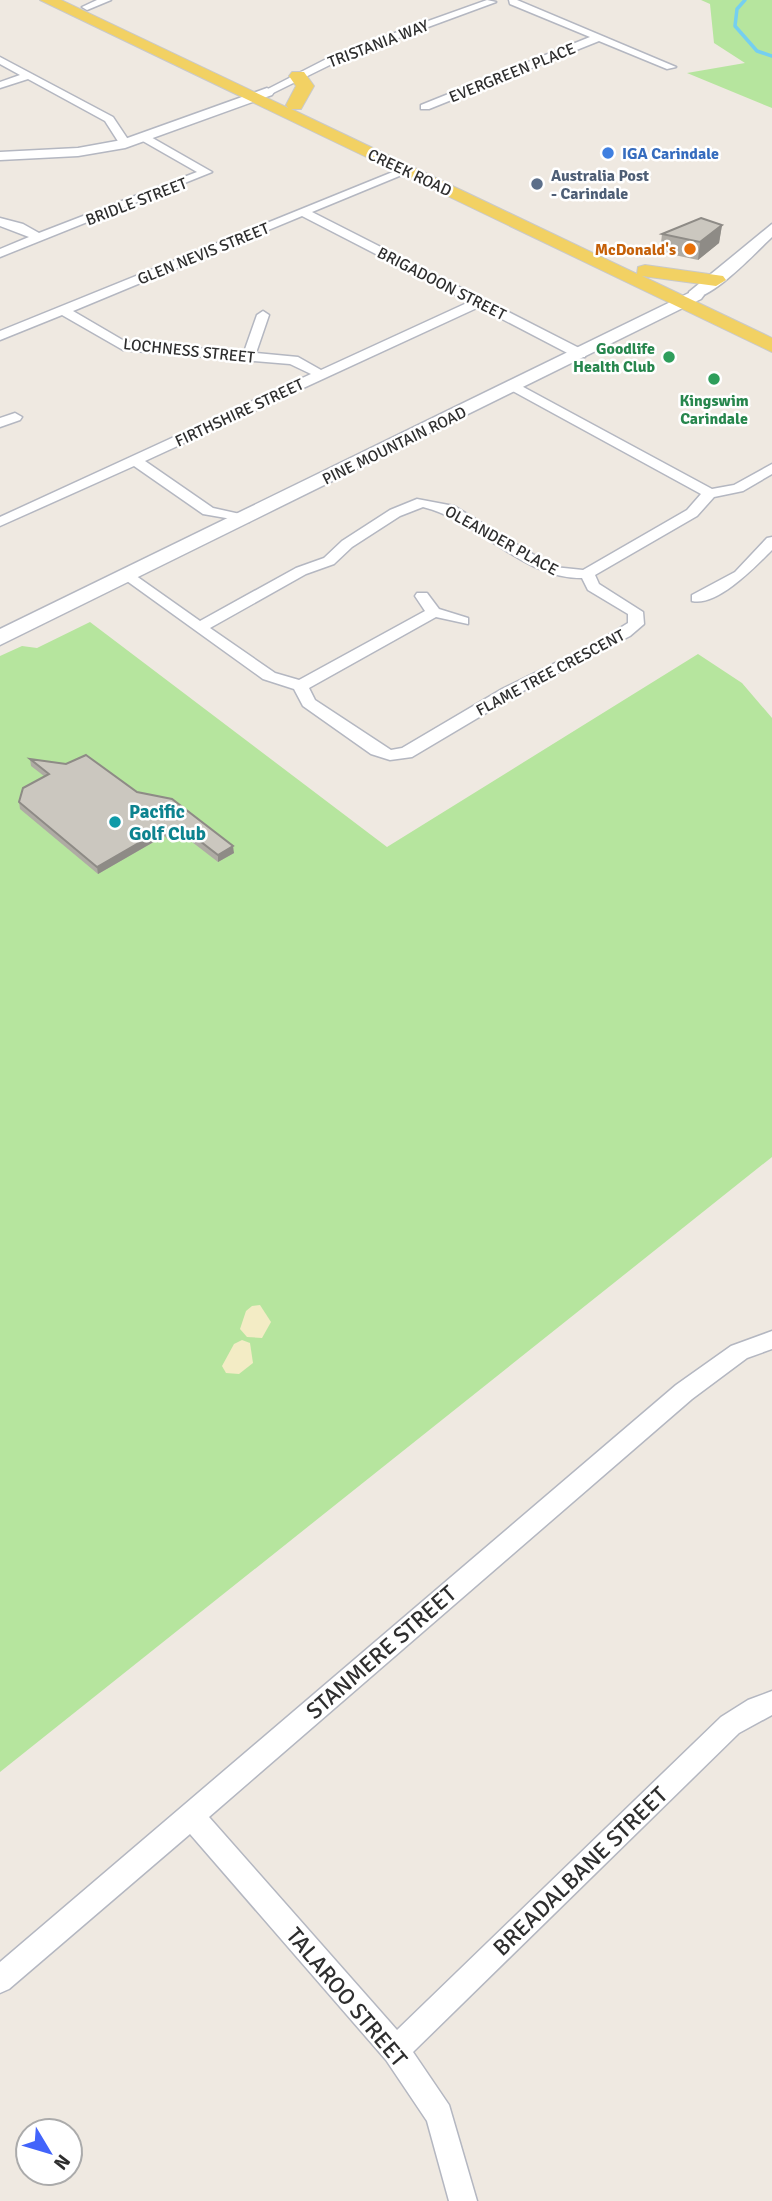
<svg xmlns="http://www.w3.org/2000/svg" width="772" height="2201" font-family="Signika,sans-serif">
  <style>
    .green { fill: #b6e59e }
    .sand { fill: #f3ecc5 }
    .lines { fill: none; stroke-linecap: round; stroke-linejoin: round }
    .stream { stroke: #75cff0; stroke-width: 3.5 }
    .minor-casing { stroke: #b4b7c1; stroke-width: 3 }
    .tertiary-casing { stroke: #b4b7c1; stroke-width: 3 }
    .secondary-casing { stroke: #b4b7c1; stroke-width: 3 }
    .primary-casing { stroke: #c9c9c9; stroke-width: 2 }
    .minor { fill: #fff; fill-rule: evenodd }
    .tertiary { fill: #fff; fill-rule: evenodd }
    .secondary { fill: #fff; fill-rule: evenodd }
    .primary { fill: #f2d163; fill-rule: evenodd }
    .wall { fill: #afaba4 }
    .shaded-wall { fill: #8e8b86 }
    .building { fill: #cbc7bf; stroke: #8e8b86; stroke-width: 2 }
    .shop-dot { fill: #3f7fe0; stroke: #fff; stroke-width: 2.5 }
    .service-dot { fill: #5c6f8a; stroke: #fff; stroke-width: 2.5 }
    .food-dot { fill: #e8710a; stroke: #fff; stroke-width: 2.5 }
    .leisure-dot { fill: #2e9e5b; stroke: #fff; stroke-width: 2.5 }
    .culture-dot { fill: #0f9aa8; stroke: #fff; stroke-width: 2.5 }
    .labels { text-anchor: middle; stroke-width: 5; stroke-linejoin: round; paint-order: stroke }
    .far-street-label { font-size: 16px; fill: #2e2e2e; stroke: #fff }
    .far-shop-label { font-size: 16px; font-weight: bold; fill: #366cbe; stroke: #fff; text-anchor: start }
    .far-service-label { font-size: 16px; font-weight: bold; fill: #4e5e75; stroke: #fff; text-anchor: start }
    .far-food-label { font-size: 16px; font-weight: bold; fill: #c56008; stroke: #fff; text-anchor: end }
    .far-leisure-label { font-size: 16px; font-weight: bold; fill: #27864d; stroke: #fff; text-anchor: end }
    .culture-label { font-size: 19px; font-weight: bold; fill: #0d838f; stroke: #fff; text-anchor: start }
    .near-street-label { font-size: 23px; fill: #2e2e2e; stroke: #fff }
  </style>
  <rect width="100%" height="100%" fill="#efe9e1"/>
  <g class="green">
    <path d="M701,0H772V108L687,73L745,63L714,43L710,4Z"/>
    <path d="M90,622L387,847L698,654L742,683L772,718V1157L0,1772V656L22,646L37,648Z"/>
  </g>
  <g class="sand">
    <path d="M260,1305L271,1322L262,1338L247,1337L240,1329L246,1311L252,1306Z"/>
    <path d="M242,1340L250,1343L253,1363L239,1374L226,1373L222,1366L234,1344Z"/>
  </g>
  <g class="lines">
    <path class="stream" d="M745,0L737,9L735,26L757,51L772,56"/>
    <g class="minor-casing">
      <g id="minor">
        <path d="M97,0H111L87,10L82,7Z"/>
        <path d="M487,0L496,2L344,58L271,94L262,92L336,54Z"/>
        <path d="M509,0H517L676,67L667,69L599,41L429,109H421V105L590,37L510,4Z"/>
        <path d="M0,57L113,117L131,144L121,146L105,121L28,79L0,88V82L20,75L0,64Z"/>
        <path d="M141,136H149L212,172L0,257V249L29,237L0,226V218L23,224L39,233L197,172L141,140Z"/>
        <path d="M405,167L411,170L409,172L312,212L585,351V357H575L479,307L145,461L213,508L249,516V522L203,514L134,466L0,526V517L311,374L290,364L123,350L62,315L0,340V331ZM302,216L469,302L321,370L298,357L256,353L269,315L263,311L257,315L244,352L126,342L73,311Z"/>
        <path d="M514,382L712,489L734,485L772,464V474L743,491L714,497L697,516L595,575L599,584L643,612L644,624L630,636L530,687L412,757L390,760L371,754L303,706L294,689L263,679L120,576L127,572L132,573L200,621L296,568L324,558L342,541L390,510L417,499L454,506L554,567L583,570L687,510L701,494L509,389L507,386ZM423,507C480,521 521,578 582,578L588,590L628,614V623L596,643L502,689L402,748L391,750L315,700L309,688L436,617L468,624V618L439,609L427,593H417L415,596L425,611L299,680L275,673L210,628L306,574L334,564L352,547L400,516Z"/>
        <path d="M15,413L22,417L20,420L0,427V418Z"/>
        <path d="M772,537V550C756,566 717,607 692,601V595L735,572L767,538Z"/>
        <path d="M772,1331V1349L747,1358L692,1399L209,1817L397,2030L721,1717L748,1700L772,1691V1715L739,1733L413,2052L449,2105L477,2201H449L427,2121L386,2060L190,1834L9,1989L0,1993V1962L676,1385L731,1346Z"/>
      </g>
    </g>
    <g class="tertiary-casing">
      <g id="tertiary">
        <path d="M267,88L274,92L272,95L125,148L78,156L0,160V152L78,148L122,140Z"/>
        <path d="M772,224V237C757,251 709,303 689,298V292Z"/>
      </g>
    </g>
    <g class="secondary-casing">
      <path id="secondary" d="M695,290L701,291L704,295L701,299L0,645V629Z"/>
    </g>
    <g class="primary-casing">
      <path id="primary" d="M40,0H61L288,108L286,105L296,86L289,76L292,72H304L314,86L301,109H291L637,274L638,267L645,265L723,276L726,280L716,286L642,276L772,338V352Z"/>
    </g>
    <use href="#minor" class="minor"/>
    <use href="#tertiary" class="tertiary"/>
    <use href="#secondary" class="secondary"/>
    <use href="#primary" class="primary"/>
  </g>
  <g class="wall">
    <path d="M722,225L719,243L698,260L660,252L662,234Z"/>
    <path d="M30,759L137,792L234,853L218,862L183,835L171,842L164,836L98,874L20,809L19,802L44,776L31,766Z"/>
  </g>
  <g class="shaded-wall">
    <path d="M722,225L719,243L698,260L700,242Z"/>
    <path d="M183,828V835L171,842L170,835Z"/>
    <path d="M163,829L164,836L98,874L97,867Z"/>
    <path d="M233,846L234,853L218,862V855Z"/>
  </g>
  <g class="building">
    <path d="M701,218L722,225L700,242L662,234Z"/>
    <path d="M86,755L137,792L172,799L233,846L218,855L183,828L170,835L163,829L97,867L19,802L23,788L49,774L30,759L66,764Z"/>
  </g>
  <circle class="shop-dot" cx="608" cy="153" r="7"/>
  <circle class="service-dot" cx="537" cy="184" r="7"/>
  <circle class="food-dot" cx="690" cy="249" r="7"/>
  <g class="leisure-dot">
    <circle cx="669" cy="357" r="7"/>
    <circle cx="714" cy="379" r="7"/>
  </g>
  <circle class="culture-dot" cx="115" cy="822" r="7"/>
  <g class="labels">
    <g class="far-street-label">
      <text transform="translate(378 43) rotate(-21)" y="6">TRISTANIA WAY</text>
      <text transform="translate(512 72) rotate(-22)" y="6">EVERGREEN PLACE</text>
      <text transform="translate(410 172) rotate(25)" y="6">CREEK ROAD</text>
      <text transform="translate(136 201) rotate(-21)" y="6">BRIDLE STREET</text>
      <text transform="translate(203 253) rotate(-22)" y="6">GLEN NEVIS STREET</text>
      <text transform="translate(442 283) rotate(27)" y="6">BRIGADOON STREET</text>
      <text transform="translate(189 350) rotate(6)" y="6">LOCHNESS STREET</text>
      <text transform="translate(239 412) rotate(-25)" y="6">FIRTHSHIRE STREET</text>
      <text transform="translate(394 445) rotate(-26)" y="6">PINE MOUNTAIN ROAD</text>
      <text transform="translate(502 540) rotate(29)" y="6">OLEANDER PLACE</text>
      <text transform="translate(550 672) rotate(-28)" y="6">FLAME TREE CRESCENT</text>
    </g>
    <g class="far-shop-label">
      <text x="622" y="159">IGA Carindale</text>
    </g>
    <g class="far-service-label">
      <text x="551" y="181">Australia Post<tspan x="551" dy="18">- Carindale</tspan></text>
    </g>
    <g class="far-food-label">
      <text x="676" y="255">McDonald's</text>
    </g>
    <g class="far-leisure-label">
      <text x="655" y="354">Goodlife<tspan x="655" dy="18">Health Club</tspan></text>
      <text x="714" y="406" text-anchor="middle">Kingswim<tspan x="714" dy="18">Carindale</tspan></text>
    </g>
    <g class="culture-label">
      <text x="129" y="818">Pacific<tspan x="129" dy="22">Golf Club</tspan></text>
    </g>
    <g class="near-street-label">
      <text transform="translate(381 1652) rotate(-41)" y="8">STANMERE STREET</text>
      <text transform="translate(580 1871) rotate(-44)" y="8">BREADALBANE STREET</text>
      <text transform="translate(347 1997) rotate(50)" y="8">TALAROO STREET</text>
    </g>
  </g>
  <g transform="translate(49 2152) rotate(128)"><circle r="33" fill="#ffffff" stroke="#ababab" stroke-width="2"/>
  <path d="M0-5L12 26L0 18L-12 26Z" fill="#4264fb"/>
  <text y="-10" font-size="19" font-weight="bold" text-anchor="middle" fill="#2e2e2e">N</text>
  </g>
</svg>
